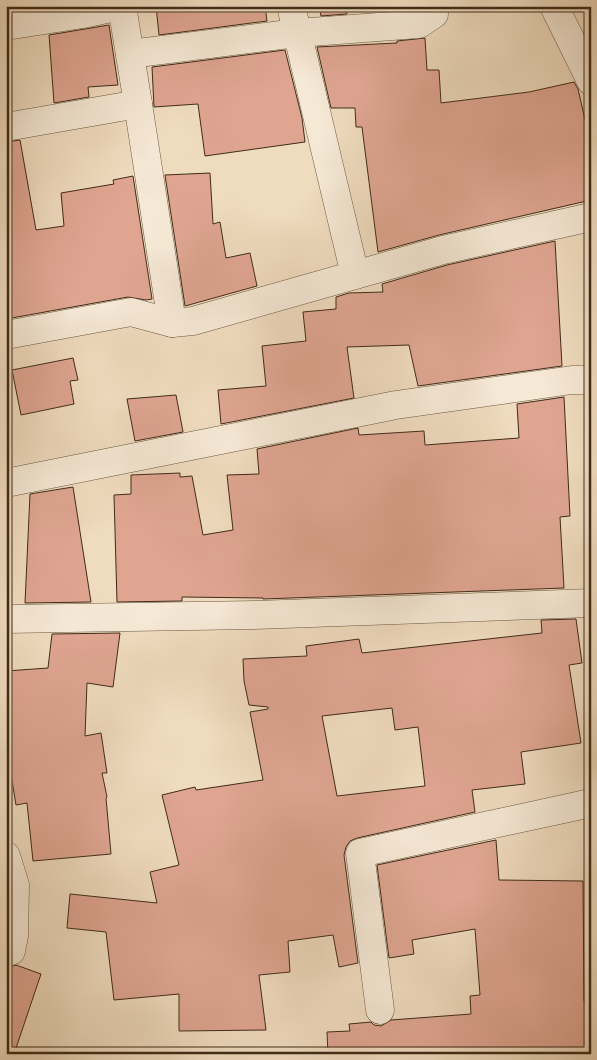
<svg xmlns="http://www.w3.org/2000/svg" width="597" height="1060" font-family="'Sorts Mill Goudy',serif">
  <style>
    .building { fill: #dfa591; stroke: #3f2c19; fill-rule: evenodd }
    .lines { fill: none; stroke-linecap: round; stroke-linejoin: round }
    .minor-casing { stroke: #6b5842; stroke-width: 29 }
    .minor { stroke: #f5e8d5; stroke-width: 28 }
  </style>
  <rect width="100%" height="100%" fill="#efdbbe"/>
  <filter id="stains"><feTurbulence type="fractalNoise" baseFrequency=".004" numOctaves="4"/><feColorMatrix values="0 0 0 0 .2 0 0 0 0 .09 0 0 0 0 .02 0 0 0 .5 -.17"/></filter>
  <radialGradient id="worn" r=".72"><stop offset=".6" stop-color="#630" stop-opacity="0"/><stop offset="1" stop-color="#630" stop-opacity=".3"/></radialGradient>
  <g class="building">
    <path d="M156,6H265L267,21L159,35Z"/>
    <path d="M319,6H346L347,14L321,16Z"/>
    <path d="M109,25L118,85L88,87L89,97L54,103L49,35Z"/>
    <path d="M425,38L427,70H439L441,103L529,92L574,82L578,89L591,146V200L439,235L378,252L362,127H356L355,108H331L317,47L397,43V41Z"/>
    <path d="M285,50L302,118L305,142L205,156L198,104L154,107L152,67Z"/>
    <path d="M20,140L36,230L64,226L61,193L114,184L113,180L133,176L152,299L146,300L128,297L6,319V142Z"/>
    <path d="M210,173L213,224L220,222L226,258L250,253L257,286L185,306L165,175Z"/>
    <path d="M555,241L562,366L418,386L409,345L347,347L354,398L221,424L218,390L266,386L262,346L306,341L303,312L336,309V297L349,293L383,292L382,284L447,265Z"/>
    <path d="M73,358L78,380L70,381L74,404L21,415L12,370Z"/>
    <path d="M176,395L183,432L135,441L127,399Z"/>
    <path d="M564,397L570,516L560,517L564,588L263,599V598L182,597V601L117,602L114,495L131,494V475L180,473V477L192,476L203,535L233,530L227,475L259,474L257,449L358,428L359,435L424,431L425,445L519,438L517,404Z"/>
    <path d="M73,487L91,602L25,603L30,494Z"/>
    <path d="M576,619L582,663L569,665L581,743L521,752L525,784L472,790L475,812L357,838L350,841L346,847L344,855L358,963L339,967L333,935L288,941L290,972L259,975L266,1030L179,1031V994L114,1000L106,932L67,928L70,894L157,903L150,872L179,865L162,795L195,787L196,790L263,780L250,712L268,709V707L249,705L244,681L243,659L307,656L306,646L359,639L362,653L542,633L541,620ZM392,708L395,730L418,727L425,786L337,796L322,716Z"/>
    <path d="M120,633L113,687L87,683L85,736L101,733L107,773H102L107,797L106,798L111,854L33,861L27,803L16,805L6,744V671L48,668L52,634Z"/>
    <path d="M496,840L499,880L583,881L584,1001H588L591,1054H328L327,1032L350,1031L349,1024L371,1022L374,1025L381,1026L391,1020L471,1014L470,996L480,995L475,929L412,940L414,954L389,958L377,865Z"/>
    <path d="M16,965L41,974L14,1054H6V977L9,967Z"/>
  </g>
  <g class="lines">
    <g class="minor-casing">
      <g id="minor">
        <path d="M122,6L138,104L172,323"/>
        <path d="M291,6L355,275"/>
        <path d="M554,6L591,81"/>
        <path d="M6,26L83,14L120,6"/>
        <path d="M130,54L297,33L419,24L434,14V6"/>
        <path d="M6,127L138,104"/>
        <path d="M6,335L131,312L172,323L193,321L443,250L591,217"/>
        <path d="M6,483L396,405L572,380H591"/>
        <path d="M6,619L255,615L591,603"/>
        <path d="M6,856L15,885L14,936L11,951L6,952"/>
        <path d="M380,1010L360,853L591,803"/>
      </g>
    </g>
    <use href="#minor" class="minor"/>
  </g>
  <rect width="597" height="1060" fill="none" stroke="#efdbbe" stroke-width="25"/>
  <rect x="8" y="8" width="582" height="1045" fill="none" stroke="#3f2c19" stroke-width="2.5"/>
  <rect x="12" y="12" width="572" height="1035" fill="none" stroke="#3f2c19"/>
  <rect width="100%" height="100%" filter="url(#stains)"/>
  <rect width="100%" height="100%" fill="url(#worn)"/>
</svg>
